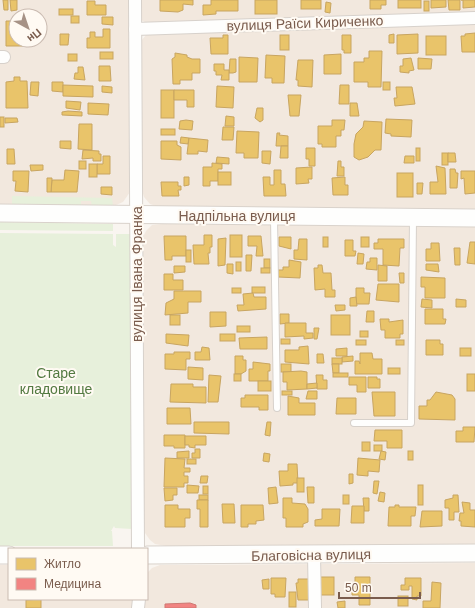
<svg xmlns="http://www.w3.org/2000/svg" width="475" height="608" font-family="Arial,sans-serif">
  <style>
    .residential { fill: #f2e8de; fill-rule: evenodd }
    .green { fill: #e7f0db }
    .homes { fill: #e9c46a; stroke: #c8a561 }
    .health { fill: #f28482; stroke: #ce7872 }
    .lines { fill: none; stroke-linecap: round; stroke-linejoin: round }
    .lane-casing { stroke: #d7d1cb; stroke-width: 8 }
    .street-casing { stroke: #d7d1cb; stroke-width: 14 }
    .secondary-casing { stroke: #d9d2cb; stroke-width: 19 }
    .lane { stroke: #fefefd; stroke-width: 6 }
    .street { stroke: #fefefd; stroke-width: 12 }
    .secondary { stroke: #fefefd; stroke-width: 17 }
    .labels { text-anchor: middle; stroke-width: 4; stroke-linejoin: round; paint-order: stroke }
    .street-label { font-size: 14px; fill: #7a5c4d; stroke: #fffaf3 }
    .park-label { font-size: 14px; fill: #537a41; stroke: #fffaf3 }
  </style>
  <rect width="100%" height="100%" fill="#f9f5f0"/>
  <g class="residential">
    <path d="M0,0H130V192L123,202L116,205L104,206L0,205ZM16,16H40V40H16Z"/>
    <path d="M139,0H475V14L147,23L141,20L139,14Z"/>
    <path d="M475,22V209L159,207L150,204L144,197L141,187L140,42L148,33Z"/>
    <path d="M162,224L475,226V544L166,546L155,544L150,540L145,533L144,526L143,237L146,231L152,225Z"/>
    <path d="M475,563V608H145V599H147V573L152,568L160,565Z"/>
    <path d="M0,565H9V599H132V608H0Z"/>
  </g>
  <g class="green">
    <path d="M12,196L112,198L113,206H92L91,201H81V206L12,205Z"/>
    <path d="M0,222L113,224V231L0,230Z"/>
    <path d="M0,233L113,234V245L116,247V234H130L132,527V529L115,528L114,526L111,531H112L113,546H0Z"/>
  </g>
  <g class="homes">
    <path d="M3,0H8V10H4Z"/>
    <path d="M10,0H17V10L11,11Z"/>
    <path d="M160,0H193V5L183,4V10L178,12L160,11Z"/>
    <path d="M211,0H238V11H216V14L203,15V5H211Z"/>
    <rect x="255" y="0" width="22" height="14"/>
    <rect x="301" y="0" width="20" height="9"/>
    <path d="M370,0H386V5H381V9H370Z"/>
    <rect x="398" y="0" width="23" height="8"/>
    <path d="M431,0H446V7L431,8Z"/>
    <path d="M448,0H460V10H449Z"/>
    <path d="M461,0H475V7L463,8V0Z"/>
    <path d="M87,1H95V5H106V15H87Z"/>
    <rect x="424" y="1" width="5" height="10"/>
    <path d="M326,2L331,3L330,13L325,12Z"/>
    <rect x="59" y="9" width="14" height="6"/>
    <rect x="71" y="16" width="8" height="7"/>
    <path d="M102,17H113V25L102,24Z"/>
    <path d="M6,21H16V40H23V46H6Z"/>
    <path d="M103,29H110V48H87V38H90V32H95V37H103Z"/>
    <path d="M475,33V52H462L461,36H465V34Z"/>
    <path d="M60,34H69L68,45H60Z"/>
    <path d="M394,34V43H389V35Z"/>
    <path d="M418,34V53L397,54V35Z"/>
    <path d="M223,35H228V54H211L210,38H223Z"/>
    <rect x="280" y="35" width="9" height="15"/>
    <path d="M342,35H351V53H344V50H342Z"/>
    <rect x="426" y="36" width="20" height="19"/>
    <path d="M369,51H382L381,87H368V82H354V62H364V58H369Z"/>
    <rect x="100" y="52" width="13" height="7"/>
    <path d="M175,53L187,55V57L192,59H200V73H192V80H180V84H173L172,59L175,57Z"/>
    <rect x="68" y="54" width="9" height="7"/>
    <path d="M341,54V74H324V55Z"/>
    <path d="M266,55L285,56L284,83H272V78H265Z"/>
    <path d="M239,57L258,58L257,82H239Z"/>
    <path d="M411,58L414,70L409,71V73L400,72V66H403V59Z"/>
    <path d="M418,58L432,59L431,69H418Z"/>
    <path d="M230,59H236V72L233,73H229Z"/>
    <path d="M298,60H313L312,87L298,86V80H296Z"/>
    <path d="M214,64H224V70H229V80H221L222,75H216V71H214Z"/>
    <path d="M99,66H110L111,81H99Z"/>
    <path d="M78,67H83L85,80L74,79L75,73H78Z"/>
    <path d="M14,77H20V81H27L28,108H6V82L14,81Z"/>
    <path d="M31,82H39L38,96L30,95Z"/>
    <path d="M52,82H63V92L52,91Z"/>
    <rect x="383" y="82" width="7" height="8"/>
    <path d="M63,85L93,86V97L63,96Z"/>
    <path d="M340,85H349V104H339Z"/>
    <path d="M102,86L112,87V93L102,92Z"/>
    <path d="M217,86L234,87L233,108L216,107Z"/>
    <path d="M396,87H412L415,104L395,106L394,98H397Z"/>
    <rect x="161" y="90" width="13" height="28"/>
    <path d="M174,90H194V107H187V100H174Z"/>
    <path d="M288,95H301L299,116H290Z"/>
    <path d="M66,101L81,102L80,110L66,108Z"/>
    <path d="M88,103L109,104L108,115L88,114Z"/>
    <path d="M350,103H357L359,116H350Z"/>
    <path d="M257,108H263V120L260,122L255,118Z"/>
    <path d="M68,111L82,112V116L62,115V112Z"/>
    <path d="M226,116L234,117V126H225Z"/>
    <rect x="0" y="117" width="4" height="10"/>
    <path d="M5,118H17L18,122L5,123Z"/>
    <path d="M386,119L412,120L411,137L391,136V134L385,133Z"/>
    <path d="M186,120L193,121L192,130L179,129L180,121Z"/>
    <path d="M332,120H345L344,130H341V136H336V147H322V144H318V126H332Z"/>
    <path d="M364,121L382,122L381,150H375L368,157L359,160L354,157V144L356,134L363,127Z"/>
    <path d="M79,124H92V150L78,149Z"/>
    <path d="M223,127H234L233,140H222Z"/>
    <rect x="161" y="129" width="14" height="6"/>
    <path d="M237,131L259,132L258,158H244V153H236Z"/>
    <path d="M277,133H280L279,135L288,136V146H276Z"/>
    <path d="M181,137L189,138L188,144L180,143Z"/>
    <path d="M189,138L208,140L207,152L198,151V154H187Z"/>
    <path d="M60,141H71V149L60,148Z"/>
    <path d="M161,141H177V145L181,147V160L161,159Z"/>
    <path d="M281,146H288V158H280Z"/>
    <path d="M306,148H315V166H309V159H306Z"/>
    <rect x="416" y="148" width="4" height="13"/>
    <path d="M7,149H14L15,164H7Z"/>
    <path d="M83,150L99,151V154H101V161H93V158L82,159Z"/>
    <path d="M262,151H271L270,164L262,163Z"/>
    <rect x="442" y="153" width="6" height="12"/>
    <path d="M448,153H455L456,162H448Z"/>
    <path d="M103,156H110V174H97V164H103Z"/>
    <path d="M405,156H414V163H404Z"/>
    <path d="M217,157L229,158V164L216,163Z"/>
    <rect x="79" y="161" width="7" height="8"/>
    <path d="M338,161H341V167H344V176H337Z"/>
    <path d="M212,163L222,164V169H218V181H210V186H203V167H212Z"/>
    <rect x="89" y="164" width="8" height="13"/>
    <path d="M30,165H43V170L31,171Z"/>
    <path d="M436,166L445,168L446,194H430V182H438Z"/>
    <path d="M312,167V179H308L309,183L296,184V168Z"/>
    <path d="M450,169H455L456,173H458L457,188H450Z"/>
    <path d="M65,170L79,171L77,192H51L52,180H64Z"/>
    <path d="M274,170H281V184H285L286,196H264L263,177H270V185H274Z"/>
    <path d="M13,171H29L28,192L15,191L16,181H13Z"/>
    <path d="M461,171H475V193L465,194L464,178L461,179Z"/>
    <rect x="218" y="172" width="13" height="13"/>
    <rect x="397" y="173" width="16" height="24"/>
    <path d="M184,177H189V185L184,186Z"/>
    <path d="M345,177V185H348V195H333L332,178Z"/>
    <path d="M47,178H52L51,192H47Z"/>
    <path d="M161,182H178V186H181V190H178L179,196H162Z"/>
    <path d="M417,183H423L422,194H417Z"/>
    <path d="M101,187H112V195L101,194Z"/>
    <path d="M204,235H212V247H210V253H208L209,264H194L193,245H204Z"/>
    <rect x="230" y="235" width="12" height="22"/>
    <path d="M164,236H186V256H172V260H165Z"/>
    <path d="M248,236H261L263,256H256L257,246H248Z"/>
    <path d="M279,237H291V249L279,246Z"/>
    <rect x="323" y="237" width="5" height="10"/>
    <rect x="361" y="237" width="8" height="10"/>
    <path d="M226,238L225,265L218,266V239Z"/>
    <path d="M299,239H307V260L294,259V250H298Z"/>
    <path d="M378,239H404V248H400L399,266L383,265V249H374V243H378Z"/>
    <path d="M345,240H353V251H356L355,256H345Z"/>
    <path d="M470,242H475V264L467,263Z"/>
    <path d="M431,243H439L440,261H426V249H431Z"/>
    <path d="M454,248H460V265H455Z"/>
    <rect x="186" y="250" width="5" height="12"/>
    <path d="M358,253L364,254L363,264H357Z"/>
    <path d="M246,255H252L251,271H246Z"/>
    <path d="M370,258H377V270L366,269L367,262H370Z"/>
    <rect x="264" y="259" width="6" height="9"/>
    <path d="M289,260L301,262L300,278L278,277V270H283V267H289Z"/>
    <rect x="236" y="262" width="5" height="9"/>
    <path d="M227,264H233V274L227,273Z"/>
    <path d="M426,264H438L439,272L426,270Z"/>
    <path d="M318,265H322L323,273H331L332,290H335V297H325V289L315,290L314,268H318Z"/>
    <path d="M378,265L387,266V281H378Z"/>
    <path d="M174,266H185V272L174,273Z"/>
    <rect x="261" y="268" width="9" height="5"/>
    <path d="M399,273H404V283H400Z"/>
    <path d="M164,274H173V280H183V290H164Z"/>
    <path d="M421,277L445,278V298H425V287H421Z"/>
    <path d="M378,284H399V302L376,300Z"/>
    <rect x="252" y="287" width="13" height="6"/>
    <rect x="232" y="288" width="9" height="5"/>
    <path d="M356,288H364V293H370L369,304H356Z"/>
    <path d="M174,291H201V302H188V313L165,315L166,303L174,299Z"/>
    <path d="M253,293L254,297H266V309L238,311L237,305H244L243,294Z"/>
    <path d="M356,297L357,306H350V298Z"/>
    <path d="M422,299L432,300V308L421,307Z"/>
    <path d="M456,299L466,300V307H456Z"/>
    <path d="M335,305H345V310L336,311Z"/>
    <path d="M425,309H443V319H446L445,324H425Z"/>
    <path d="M367,311H374V322H366Z"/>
    <path d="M210,312H226V326L210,327Z"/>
    <path d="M280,314H289V323L280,324Z"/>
    <rect x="170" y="315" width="10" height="10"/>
    <rect x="331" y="315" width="19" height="20"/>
    <path d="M380,319H389V322L403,320V334H400V338H385V330H381Z"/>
    <path d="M285,323H306V333H313V338L304,339V336L285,337Z"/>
    <rect x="237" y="326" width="13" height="6"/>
    <path d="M314,328H319L317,339H314Z"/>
    <rect x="360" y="331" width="8" height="6"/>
    <path d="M166,334L189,335L188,346L166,343Z"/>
    <rect x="220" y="334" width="15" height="7"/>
    <path d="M267,337V349H240L239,338Z"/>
    <rect x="281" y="339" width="9" height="5"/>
    <rect x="356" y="340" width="10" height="5"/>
    <rect x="396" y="340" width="8" height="5"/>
    <path d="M426,340H440V344H443V355H426Z"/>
    <path d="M308,346L309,364L285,362V350H299V347Z"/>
    <path d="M202,347L209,348L210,360H195V352H201Z"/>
    <path d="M347,348V356H336V349Z"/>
    <rect x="460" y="348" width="11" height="8"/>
    <path d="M174,352H190V359H186V370L165,369V354H174Z"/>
    <path d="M360,353H372L373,359H382V374H355V361H359L360,364Z"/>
    <path d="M317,354H323L324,363H317Z"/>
    <path d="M235,356H243V360H246V371L241,374H235Z"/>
    <path d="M353,356V361L342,362V357Z"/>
    <rect x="332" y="358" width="10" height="6"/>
    <path d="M253,362L270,364V371H268V381H249V369H253Z"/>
    <rect x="281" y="364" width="10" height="8"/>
    <path d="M332,364H339V373H333Z"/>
    <path d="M188,367L203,368V380L188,379Z"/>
    <rect x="388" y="368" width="12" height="6"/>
    <path d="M301,371L307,372V389L287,390V382H283V372Z"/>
    <rect x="333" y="373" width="15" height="4"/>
    <rect x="234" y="374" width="7" height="7"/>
    <rect x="467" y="374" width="8" height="17"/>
    <path d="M209,375L221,376L218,402H208Z"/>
    <path d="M316,375H323V380H327V389H317Z"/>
    <path d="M349,377H366V392H357V385H349Z"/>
    <path d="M368,377H377V379H380V388H368Z"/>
    <rect x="258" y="381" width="13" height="10"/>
    <path d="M317,383V388L307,389V384Z"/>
    <path d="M171,384H193V387H206V403L170,402Z"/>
    <rect x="282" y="391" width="10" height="4"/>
    <path d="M308,391H317V399H306Z"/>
    <path d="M372,392H395V416H374Z"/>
    <path d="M436,392L452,395L455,399V420L419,419V406H427V400H430Z"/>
    <path d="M245,395H268V410H259V407H241V398H245Z"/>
    <path d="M288,396L299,398V403H315V415H288Z"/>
    <path d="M337,398H356V414H336Z"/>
    <path d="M167,408H190L191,424H167Z"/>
    <path d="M194,422H229V434L194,433Z"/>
    <path d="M267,422H271L270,436L265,435Z"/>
    <path d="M463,427H475L474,442H456V431H463Z"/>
    <path d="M375,430H402V448H387V441H374Z"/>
    <path d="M164,435H185V448H174V446H164Z"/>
    <path d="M185,436H206V445H195V448L189,447V445H185Z"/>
    <rect x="362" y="442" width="8" height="9"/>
    <rect x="374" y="445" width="8" height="6"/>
    <path d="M195,449H200V458H192V453H195Z"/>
    <path d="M189,451V458H177V452Z"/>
    <path d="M381,451L386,452L385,460L379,459Z"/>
    <rect x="408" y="451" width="5" height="9"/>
    <path d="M264,453L270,454L269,462L263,461Z"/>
    <path d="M165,458L185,459L184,468H190V472H184V476H188V483H184V487H164Z"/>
    <path d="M358,458L380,460L379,472L368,471V476L357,475Z"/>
    <rect x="187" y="459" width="9" height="5"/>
    <path d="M288,464H297L298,483H293V485L280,486L279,471H288Z"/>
    <path d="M349,474H353V483L349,484Z"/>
    <path d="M201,476H208L207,483H200Z"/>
    <rect x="297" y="478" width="7" height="14"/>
    <path d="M374,481H379L377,494L373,493Z"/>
    <path d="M187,485L199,486L198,493H187Z"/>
    <rect x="418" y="485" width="5" height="20"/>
    <rect x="203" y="486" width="5" height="8"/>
    <path d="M276,487L278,503L269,504L268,488Z"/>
    <path d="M307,487H314V503H308Z"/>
    <path d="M164,488H177V495H173V500L165,501Z"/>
    <path d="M380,492L385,493L384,502L378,501Z"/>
    <rect x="199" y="495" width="9" height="5"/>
    <rect x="343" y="495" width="6" height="9"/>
    <path d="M453,495H458L459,512H454V520H449V508H445V500L453,498Z"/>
    <path d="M283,498H292V503L305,504L308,509V522L303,524V527H286V518H283Z"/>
    <path d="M363,498H369V511H364Z"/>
    <path d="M197,500H208V527H200V509H197Z"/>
    <path d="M462,502L470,503V510H475V527L461,526V521H459L460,513H464Z"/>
    <path d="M222,504H234L235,523H223Z"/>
    <path d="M165,505H178V509H190V518H185V527H165Z"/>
    <path d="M241,505H263L264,520L256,521V524H248V527H241Z"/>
    <path d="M395,505H399V507H416L415,516H411V526H388L389,507H395Z"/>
    <path d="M352,506H364V523H351Z"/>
    <path d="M322,509H340L339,526H315V520L322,519Z"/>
    <path d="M422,511H442V526L420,527Z"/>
    <rect x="319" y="577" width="15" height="18"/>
    <path d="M355,577H370V605H359V595H352V585H355Z"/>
    <path d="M271,578H286L285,597H275V594H271Z"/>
    <path d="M405,578H421V596H417V600L412,599V586H409V590H401V585H405Z"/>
    <path d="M269,579V589H263L262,580Z"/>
    <path d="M298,579H310V600H298L296,583H298Z"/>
    <path d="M432,582L441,583L440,608H423V601H431Z"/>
    <rect x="289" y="592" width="7" height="15"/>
    <rect x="398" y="596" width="10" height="10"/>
    <path d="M41,599V608H26V600Z"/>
    <path d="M345,601V608H338L337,602Z"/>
  </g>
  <path class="health" d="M190,603L196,605V608H165V604Z"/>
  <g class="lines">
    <g class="lane-casing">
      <g id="lane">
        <path d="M274,218L277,408"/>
        <path d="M354,423H411L413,219"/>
      </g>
    </g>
    <g class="street-casing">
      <g id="street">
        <path d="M135,0L138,549"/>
        <path d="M135,29L475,18"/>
        <path d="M0,57H4"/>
        <path d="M314,555L315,608"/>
        <path d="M138,608L139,599"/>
      </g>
    </g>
    <g class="secondary-casing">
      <g id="secondary">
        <path d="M0,213L475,218"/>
        <path d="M0,555H9"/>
        <path d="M147,555L475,553"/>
      </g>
    </g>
    <use href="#lane" class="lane"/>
    <use href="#street" class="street"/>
    <use href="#secondary" class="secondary"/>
  </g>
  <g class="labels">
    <g class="street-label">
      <text transform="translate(305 23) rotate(-2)" y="5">вулиця Раїси Кириченко</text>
      <text x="237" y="221">Надпільна вулиця</text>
      <text transform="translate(137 274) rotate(-90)" y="5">вулиця Івана Франка</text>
      <text transform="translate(311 555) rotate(-1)" y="5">Благовісна вулиця</text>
    </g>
    <g class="park-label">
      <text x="56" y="378">Старе<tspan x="56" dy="16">кладовище</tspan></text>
    </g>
  </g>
  <rect x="8" y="548" width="140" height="52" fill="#fffaf3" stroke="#cabbb1"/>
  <rect x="16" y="558" width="20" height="12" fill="#e9c46a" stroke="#cabbb1"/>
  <text x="44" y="568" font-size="12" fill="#7a5c4d">Житло</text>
  <rect x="16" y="578" width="20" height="12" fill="#f28482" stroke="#cabbb1"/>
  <text x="44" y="588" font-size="12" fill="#7a5c4d">Медицина</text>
  <g transform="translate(28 28) rotate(140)"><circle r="19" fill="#fffaf3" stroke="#cabbb1"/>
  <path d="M0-3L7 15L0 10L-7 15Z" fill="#a69286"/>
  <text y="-6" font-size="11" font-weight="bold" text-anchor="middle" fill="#7a5c4d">Пн</text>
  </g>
  <path d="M339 592v6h81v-6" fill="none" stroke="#7a5c4d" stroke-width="2"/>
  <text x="345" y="592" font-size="12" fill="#7a5c4d" stroke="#fffaf3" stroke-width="3" paint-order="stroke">50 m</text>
</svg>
